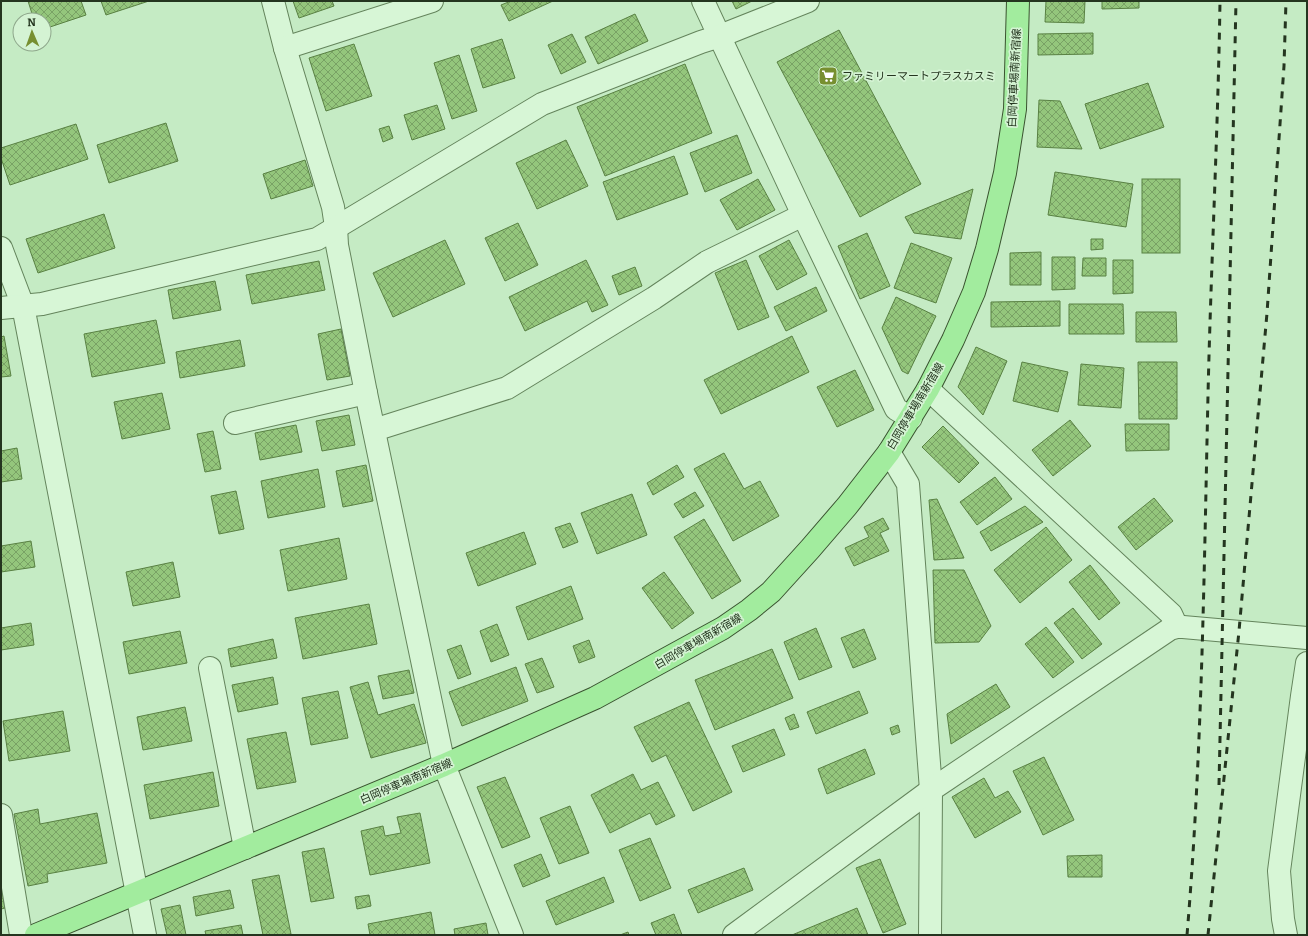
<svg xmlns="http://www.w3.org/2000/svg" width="1308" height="936" font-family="Bitter,'Noto Sans JP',serif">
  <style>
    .building { fill: url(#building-cross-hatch); stroke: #598143 }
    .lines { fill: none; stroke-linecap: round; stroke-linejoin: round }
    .minor-casing { stroke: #64845c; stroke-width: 24 }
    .major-casing { stroke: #39522f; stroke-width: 24 }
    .minor { stroke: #d7f6d6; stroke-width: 22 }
    .major { stroke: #a2ec9e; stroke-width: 22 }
    .rail { stroke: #24351f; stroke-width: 3; stroke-dasharray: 7 7; stroke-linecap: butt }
    .labels { text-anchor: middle; stroke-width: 3.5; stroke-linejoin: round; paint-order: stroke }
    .poi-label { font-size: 11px; fill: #24351f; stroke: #d4f3d3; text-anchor: start }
    .street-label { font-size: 11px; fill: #24351f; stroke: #d4f3d3 }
  </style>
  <defs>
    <pattern id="building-cross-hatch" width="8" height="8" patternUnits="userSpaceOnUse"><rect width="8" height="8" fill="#94c67c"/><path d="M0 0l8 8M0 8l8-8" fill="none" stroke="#79a265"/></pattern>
  </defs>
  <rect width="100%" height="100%" fill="#c5ebc4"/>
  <g class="building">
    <path d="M28,1H81L86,15L44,29V20H34Z"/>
    <path d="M101,1H149L106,15Z"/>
    <path d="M293,1H332L334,6L299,18Z"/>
    <path d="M511,1H553L509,21L501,5Z"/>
    <path d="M732,1H752L736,9Z"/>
    <path d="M1046,1H1085L1084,23L1045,22Z"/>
    <path d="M1102,1H1139V8L1102,9Z"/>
    <path d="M635,14L648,41L598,64L585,37Z"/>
    <path d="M839,30L921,184L860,217L777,62Z"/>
    <path d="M1093,33V54L1038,55V34Z"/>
    <path d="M572,34L586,62L561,74L548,45Z"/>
    <path d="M502,39L515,78L483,88L471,49Z"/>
    <path d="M354,44L372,96L326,111L309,58Z"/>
    <path d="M459,55L477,111L452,119L434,63Z"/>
    <path d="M685,64L712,133L605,176L577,107Z"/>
    <path d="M1148,83L1164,127L1100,149L1085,104Z"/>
    <path d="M1039,100L1060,101L1082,149L1037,147Z"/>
    <path d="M437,105L445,129L412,140L404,115Z"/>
    <path d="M166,123L178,161L109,183L97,145Z"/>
    <path d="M76,124L88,159L10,185L1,158V148Z"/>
    <path d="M389,126L393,138L383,142L379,129Z"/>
    <path d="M737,135L752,173L705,192L690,153Z"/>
    <path d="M566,140L588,186L537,209L516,163Z"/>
    <path d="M674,156L688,194L617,220L603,182Z"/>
    <path d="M305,160L313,186L271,199L263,174Z"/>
    <path d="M1055,172L1133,184L1126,227L1048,215Z"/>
    <path d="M758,179L775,210L737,230L720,200Z"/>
    <rect x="1142" y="179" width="38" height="74"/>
    <path d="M973,189L961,239L914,233L905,217Z"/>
    <path d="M104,214L115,248L38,273L26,239Z"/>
    <path d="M518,223L538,265L505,281L485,238Z"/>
    <path d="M867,233L890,286L860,299L838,246Z"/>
    <path d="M1091,239H1103V249L1091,250Z"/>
    <path d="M445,240L465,284L393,317L373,273Z"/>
    <path d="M789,240L807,274L777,290L759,256Z"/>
    <path d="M911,243L952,258L936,303L894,288Z"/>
    <path d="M1041,252V285H1010V253Z"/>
    <path d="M1052,257H1075V289L1052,290Z"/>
    <path d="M1083,258H1106V276H1082Z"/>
    <path d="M586,260L608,305L592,312L587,301L525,331L509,297Z"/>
    <path d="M746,260L769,317L738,330L715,273Z"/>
    <path d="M1113,260H1133V293L1113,294Z"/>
    <path d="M319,261L325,290L252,304L246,275Z"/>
    <path d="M635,267L642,286L619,295L612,276Z"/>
    <path d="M215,281L221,310L173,319L168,290Z"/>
    <path d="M816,287L827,311L786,331L774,307Z"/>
    <path d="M896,297L936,316L908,374L902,371L882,328Z"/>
    <path d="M1060,301V326L991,327V302Z"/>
    <path d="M1069,304H1123L1124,334H1069Z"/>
    <path d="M1136,312H1176L1177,342H1136Z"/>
    <path d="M156,320L165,363L92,377L84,334Z"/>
    <path d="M341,329L350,376L327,380L318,334Z"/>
    <path d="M4,336L11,376L1,377V337Z"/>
    <path d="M792,336L809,372L721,414L704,380Z"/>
    <path d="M240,340L245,366L180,378L176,352Z"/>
    <path d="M976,347L1007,361L983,415L958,387Z"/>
    <path d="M1022,362L1068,372L1058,412L1013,401Z"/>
    <path d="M1138,362H1177V419H1139Z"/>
    <path d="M1081,364L1124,368L1121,408L1078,405Z"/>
    <path d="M855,370L874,410L837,427L817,387Z"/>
    <path d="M162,393L170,429L122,439L114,402Z"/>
    <path d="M349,415L355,445L322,451L316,421Z"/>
    <path d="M1070,420L1091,446L1053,476L1032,450Z"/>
    <path d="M1125,424H1169V450L1126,451Z"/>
    <path d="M296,425L302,452L260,460L255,433Z"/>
    <path d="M943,426L979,463L959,483L922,447Z"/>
    <path d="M213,431L221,469L205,472L197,434Z"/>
    <path d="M17,448L22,479L1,482V451Z"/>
    <path d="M724,453L744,489L760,481L779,516L733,541L694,469Z"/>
    <path d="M366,465L373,501L343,507L336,471Z"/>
    <path d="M677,465L684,477L653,495L647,483Z"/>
    <path d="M318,469L325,507L268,518L261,481Z"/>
    <path d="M995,477L1012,499L977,525L960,502Z"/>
    <path d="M236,491L244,529L219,534L211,496Z"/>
    <path d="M695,492L704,506L683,518L674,504Z"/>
    <path d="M632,494L647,535L597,554L581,513Z"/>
    <path d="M1154,498L1173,521L1136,550L1118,527Z"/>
    <path d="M937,499L964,558L934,560L929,500Z"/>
    <path d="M1025,506L1043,522L991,551L980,532Z"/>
    <path d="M883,518L889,529L880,533L889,551L854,566L845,548L869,537L864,527Z"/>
    <path d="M704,519L741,581L712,599L674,537Z"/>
    <path d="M570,523L578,542L563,548L555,528Z"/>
    <path d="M1046,527L1072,560L1020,603L994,570Z"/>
    <path d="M524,532L536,564L478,586L466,553Z"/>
    <path d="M339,538L347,579L288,591L280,550Z"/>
    <path d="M31,541L35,567L1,572V546Z"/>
    <path d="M173,562L180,597L133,606L126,572Z"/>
    <path d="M1090,565L1120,603L1099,620L1069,582Z"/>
    <path d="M933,570H964L991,626L979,642L935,643Z"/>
    <path d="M664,572L694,613L672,629L642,588Z"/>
    <path d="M571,586L583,619L528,640L516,607Z"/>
    <path d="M369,604L377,644L303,659L295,618Z"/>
    <path d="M1073,608L1102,644L1082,659L1054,623Z"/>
    <path d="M31,623L34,645L1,650V628Z"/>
    <path d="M497,624L509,655L491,662L480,631Z"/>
    <path d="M1046,627L1074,662L1053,678L1025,644Z"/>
    <path d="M816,628L832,667L799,680L784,642Z"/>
    <path d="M864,629L876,659L853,668L841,638Z"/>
    <path d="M180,631L187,663L129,674L123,642Z"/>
    <path d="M273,639L277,658L231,667L228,649Z"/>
    <path d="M589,640L595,657L579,663L573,646Z"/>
    <path d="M461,645L471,674L458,679L447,650Z"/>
    <path d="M772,649L793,698L715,730L695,680Z"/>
    <path d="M542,658L554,687L537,693L525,664Z"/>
    <path d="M516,667L528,701L462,726L449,692Z"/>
    <path d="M409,670L414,693L383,699L378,676Z"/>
    <path d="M273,677L278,704L238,712L232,685Z"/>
    <path d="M368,682L378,715L414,704L426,743L371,758L350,687Z"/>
    <path d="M996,684L1010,707L951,744L947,714Z"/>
    <path d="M338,691L348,738L311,745L302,698Z"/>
    <path d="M859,691L868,713L816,734L807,712Z"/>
    <path d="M689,702L732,792L693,811L666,755L652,762L634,727Z"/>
    <path d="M185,707L192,741L143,750L137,717Z"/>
    <path d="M63,711L70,751L9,761L3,721Z"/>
    <path d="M794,714L799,727L790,730L785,718Z"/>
    <path d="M898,725L900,732L892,735L890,728Z"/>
    <path d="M774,729L785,755L743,772L732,746Z"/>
    <path d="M286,732L296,782L257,789L247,739Z"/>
    <path d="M865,749L875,774L827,794L818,769Z"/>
    <path d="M1044,757L1074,820L1043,835L1013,771Z"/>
    <path d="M213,772L219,806L150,819L144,785Z"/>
    <path d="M633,774L641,790L658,782L675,816L656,825L650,813L610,833L591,795Z"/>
    <path d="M505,777L530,837L502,848L477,787Z"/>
    <path d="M984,778L995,798L1008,791L1021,812L975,838L952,797Z"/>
    <path d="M570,806L589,853L559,864L540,818Z"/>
    <path d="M38,809L40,824L97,813L107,863L47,874L48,882L28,886L14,814Z"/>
    <path d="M420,813L430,863L370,875L361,831L383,826L385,836L401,833L397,817Z"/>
    <path d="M650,838L671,888L640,901L619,850Z"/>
    <path d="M324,848L334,898L311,902L302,852Z"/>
    <path d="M541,854L550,876L523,887L514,865Z"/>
    <path d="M1102,855V877H1068L1067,856Z"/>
    <path d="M880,859L906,924L883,933L856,868Z"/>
    <path d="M744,868L753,890L698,913L688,890Z"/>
    <path d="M279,875L291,934L284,935H263L252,880Z"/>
    <path d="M604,877L614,902L556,925L546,901Z"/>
    <path d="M1,883L5,908L1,909Z"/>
    <path d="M230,890L234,908L196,916L193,897Z"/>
    <path d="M369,895L371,906L357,909L355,897Z"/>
    <path d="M180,905L186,935H167L161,909Z"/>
    <path d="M857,908L868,935H792Z"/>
    <path d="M431,912L435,935H370L368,924Z"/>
    <path d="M674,914L682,935H656L651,923Z"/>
    <path d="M486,923L488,935H455L454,929Z"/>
    <path d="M241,925L243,935H206L205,931Z"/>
    <path d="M628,932L629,935H620Z"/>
  </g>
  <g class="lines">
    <g class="minor-casing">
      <g id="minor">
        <path d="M273,1L285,48L333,207L336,227L337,245L366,393L444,765L512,935"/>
        <path d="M703,1L803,215L896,409L911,418"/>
        <path d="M285,48L432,1"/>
        <path d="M1,248L23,306L145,935"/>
        <path d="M1,308L42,304L317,239L542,104L701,42L720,36L808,1"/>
        <path d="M928,389L1171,614L1177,627"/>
        <path d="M235,423L366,393"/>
        <path d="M374,430L507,388L654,298L707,262L803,215"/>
        <path d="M889,452L908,484L931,790L930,935"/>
        <path d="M210,668L245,848"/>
        <path d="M1,815L21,935"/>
        <path d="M734,935L931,790L1170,629L1177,627H1183L1307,638"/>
        <path d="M1286,935L1283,919L1279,871L1302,696L1307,663"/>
      </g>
    </g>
    <g class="major-casing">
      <path id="major" d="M36,935L444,765L595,698L723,628L749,610L771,592L810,549L847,506L889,452L928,389L953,340L974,292L987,249L1005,173L1015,109L1018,1"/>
    </g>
    <use href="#minor" class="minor"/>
    <use href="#major" class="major"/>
    <g class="rail">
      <path d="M1219,785L1236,1"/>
      <path d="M1187,935C1202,756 1204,575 1208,395C1211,264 1218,132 1220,1"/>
      <path d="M1208,935L1239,631L1267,313L1284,66L1286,1"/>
    </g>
  </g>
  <defs>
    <g id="supermarket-square" transform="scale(1)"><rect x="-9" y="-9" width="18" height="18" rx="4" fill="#778f30" stroke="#d4f3d3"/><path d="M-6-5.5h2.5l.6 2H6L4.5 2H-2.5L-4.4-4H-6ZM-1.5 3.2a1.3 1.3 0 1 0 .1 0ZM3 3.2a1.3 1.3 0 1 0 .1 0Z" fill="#fff"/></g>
  </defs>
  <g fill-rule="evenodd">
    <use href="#supermarket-square" x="828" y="76"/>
  </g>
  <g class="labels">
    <g class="poi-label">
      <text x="842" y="80">ファミリーマートプラスカスミ</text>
    </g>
    <g class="street-label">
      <text transform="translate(1014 78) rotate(-87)" y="4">白岡停車場南新宿線</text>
      <text transform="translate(915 406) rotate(-59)" y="4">白岡停車場南新宿線</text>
      <text transform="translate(698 641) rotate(-30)" y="4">白岡停車場南新宿線</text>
      <text transform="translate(406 781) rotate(-23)" y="4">白岡停車場南新宿線</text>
    </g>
  </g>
  <rect width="1308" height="936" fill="none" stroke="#24351f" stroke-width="4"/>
  <g transform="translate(32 32) rotate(358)"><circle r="19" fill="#d4f3d3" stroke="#8ea78b"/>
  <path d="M0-3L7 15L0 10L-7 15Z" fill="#778f30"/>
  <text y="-6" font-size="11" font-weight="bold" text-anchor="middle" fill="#24351f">N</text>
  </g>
</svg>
